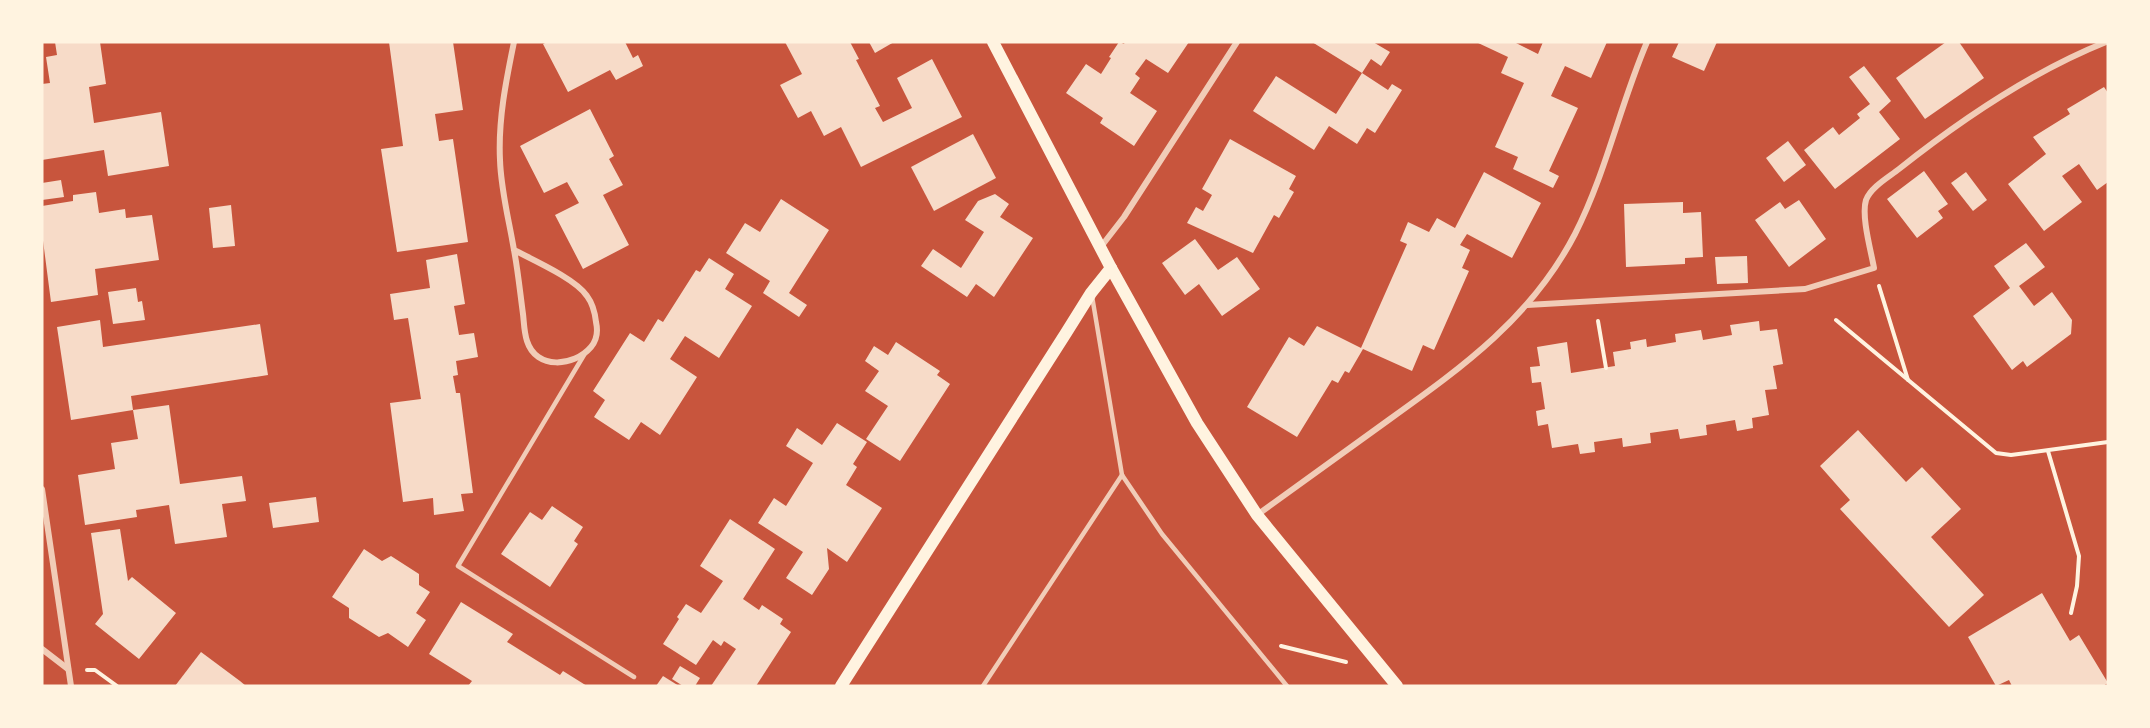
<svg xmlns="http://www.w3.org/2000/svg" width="2150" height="728" font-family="'Public Sans',sans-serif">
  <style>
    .building { fill: #f7dbc8 }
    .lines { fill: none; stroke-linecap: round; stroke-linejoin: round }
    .path { stroke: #fff3e0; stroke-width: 4 }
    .service { stroke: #f1ccb7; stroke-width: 4.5 }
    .minor { stroke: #f1ccb7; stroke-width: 6 }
    .secondary { stroke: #fff3e0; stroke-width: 12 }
  </style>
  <rect width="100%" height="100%" fill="#c8553d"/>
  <g class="building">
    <path d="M55,42H100L106,84L89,87L94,123L161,112L169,166L108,176L104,150L42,160V84L50,83L46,57L57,55Z"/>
    <path d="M389,42H453L463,110L435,114L439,141L453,139L468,242L397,252L381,149L403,146Z"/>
    <path d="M547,42H625L633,58L638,55L643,66L616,80L610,70L568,92L543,44Z"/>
    <path d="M785,42H850L859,59L856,60L880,106L875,108L883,122L912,108L897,78L932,59L962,117L861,167L841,127L824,136L811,111L798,118L780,85L802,74Z"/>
    <path d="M869,42H894L875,53Z"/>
    <path d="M1119,42L1124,44L1125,42H1189L1168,73L1146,59L1135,74L1140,78L1130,93L1157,111L1134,146L1100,123L1103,118L1066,93L1086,64L1101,74L1111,58L1109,57Z"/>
    <path d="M1312,42H1373L1390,52L1381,66L1371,59L1362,73Z"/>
    <path d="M1476,42H1514L1538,54L1543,42H1607L1591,78L1565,66L1551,96L1578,108L1549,171L1559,176L1553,188L1513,169L1518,157L1495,147L1524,83L1501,73L1508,57Z"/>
    <path d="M1679,42H1717L1704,71L1672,57Z"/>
    <path d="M1946,42H1959L1984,78L1925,119L1896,78Z"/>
    <path d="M1864,66L1891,101L1879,112L1900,139L1835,189L1804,150L1833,127L1839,135L1860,118L1857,114L1870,104L1849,77Z"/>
    <path d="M1362,73L1388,90L1392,84L1402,90L1375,133L1367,128L1357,144L1329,126L1314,150L1253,111L1276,76L1336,114Z"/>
    <path d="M2104,87L2108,93V182L2097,190L2079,164L2062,176L2082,202L2044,231L2008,184L2046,154L2033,137L2070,114L2067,109Z"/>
    <path d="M590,109L614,156L609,159L623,185L603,195L629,245L583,269L555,215L579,203L567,182L544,193L520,146Z"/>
    <path d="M973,134L996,178L934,211L911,167Z"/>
    <path d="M1230,139L1296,176L1289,189L1294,192L1279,218L1274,215L1253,253L1187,223L1196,207L1203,211L1212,195L1202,189Z"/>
    <path d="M1788,141L1806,165L1784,182L1766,158Z"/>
    <path d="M1924,171L1948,204L1938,211L1943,218L1917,238L1887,199Z"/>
    <path d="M1484,172L1541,203L1512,258L1467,234L1460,245L1470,250L1462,268L1469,271L1434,350L1423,345L1412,371L1363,349L1349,373L1345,371L1338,383L1332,380L1297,437L1247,407L1289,337L1304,346L1317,326L1361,348L1407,244L1400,241L1408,222L1429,232L1437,218L1455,228Z"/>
    <path d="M1966,172L1987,200L1973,211L1951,183Z"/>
    <path d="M61,180L64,197L42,200V183Z"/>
    <path d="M96,192L99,213L125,209L126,218L152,215L159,260L95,269L98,295L51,302L42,233V206L73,201V195Z"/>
    <path d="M995,194L1009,204L1000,217L1033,238L994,297L976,284L967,297L921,266L933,249L961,268L984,232L965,220L978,201Z"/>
    <path d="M781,199L829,230L789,293L807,305L799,317L763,293L770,281L726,253L745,223L760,232Z"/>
    <path d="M1799,200L1826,239L1789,267L1755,220L1780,202L1785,209Z"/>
    <path d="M1683,202V213L1701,212L1703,257L1685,258V264L1626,267L1624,204Z"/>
    <path d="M231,205L235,246L213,248L209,208Z"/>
    <path d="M1195,239L1218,270L1237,257L1260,289L1222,316L1199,284L1185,295L1162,263Z"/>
    <path d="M2026,243L2045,267L2019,286L2034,306L2052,292L2072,320L2071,334L2027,367L2023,361L2012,370L1973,316L2010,288L1994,266Z"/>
    <path d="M457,254L465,304L454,306L459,335L474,333L478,357L456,361L458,375L453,376L456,393H460L473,493L461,494L464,511L434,515L433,498L403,502L390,403L421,399L408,318L394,320L390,294L430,288L426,260Z"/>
    <path d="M1747,256L1748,283L1717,284L1715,257Z"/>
    <path d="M709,258L734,274L725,289L752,306L719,358L685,336L670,359L697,377L660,435L641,422L629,440L594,417L605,400L593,391L630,333L644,342L658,319L663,322L696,270L700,272Z"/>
    <path d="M136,288L138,302L142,301L145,320L113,324L108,292Z"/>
    <path d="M100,320L103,347L260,324L268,375L131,396L133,410L71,420L57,327Z"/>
    <path d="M1759,321L1760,331L1777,329L1783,364L1773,366L1777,389L1765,390L1769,415L1752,418L1753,428L1737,431L1735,420L1706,425L1707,435L1680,439L1678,429L1650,433L1651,443L1623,447L1622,438L1594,442L1595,452L1580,454L1578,444L1552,448L1548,424L1538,426L1536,411L1545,409L1541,382L1532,383L1530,367L1540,366L1537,347L1567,342L1571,373L1615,366L1613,352L1631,349L1630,342L1646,339L1647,347L1676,342L1675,334L1701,330L1703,340L1732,335L1730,325Z"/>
    <path d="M896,342L940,371L937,375L950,384L900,461L866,439L888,406L865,391L879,371L865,361L874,346L888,355Z"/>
    <path d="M169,405L180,484L242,476L246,501L222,504L227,537L175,544L169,505L136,510L137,517L85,525L78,475L115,469L111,443L138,439L133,410Z"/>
    <path d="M837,423L867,442L853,464L857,467L846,485L882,508L847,562L827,548L829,569L812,595L786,578L803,552L758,523L774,498L786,506L813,463L786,446L797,428L822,445Z"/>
    <path d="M1858,430L1906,482L1922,467L1961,509L1931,537L1984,595L1949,627L1840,509L1850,500L1820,466Z"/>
    <path d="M316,497L319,522L273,528L269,503Z"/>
    <path d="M552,506L583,527L574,541L578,544L550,587L501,554L530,512L542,520Z"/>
    <path d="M730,519L775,549L743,599L759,610L762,605L783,619L780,624L791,632L756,686H711L736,649L724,641L721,646L713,640L696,665L663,644L679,619L677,617L686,604L701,613L723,581L700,566Z"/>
    <path d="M120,529L128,581L132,577L176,613L139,659L95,624L103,614L91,533Z"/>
    <path d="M364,549L382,561L391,556L419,574V585L430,592L416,613L426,620L408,647L388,633L379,637L349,618V608L332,597Z"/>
    <path d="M2042,593L2070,641L2079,635L2108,683L2103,686H2012L2009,680L1996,686L1968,637Z"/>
    <path d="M461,602L513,634L507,642L560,675L563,671L587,686H468L472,681L429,654Z"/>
    <path d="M201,652L240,681L246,686H175Z"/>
    <path d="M680,666L700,678L695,686H683L672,679Z"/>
    <path d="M663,676L679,686H656Z"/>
  </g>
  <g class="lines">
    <g class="path">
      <path d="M1879,286L1908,380"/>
      <path d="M1836,320L1996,453L2011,455L2108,442"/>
      <path d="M1598,321L1606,368"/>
      <path d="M2048,451L2079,556L2077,586L2071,613"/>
      <path d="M1281,646L1346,662"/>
      <path d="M87,670H95L117,686"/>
    </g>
    <g class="service">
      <path d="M1092,296L1122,475L1162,534L1287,686"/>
      <path d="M584,355L458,566L634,677"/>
      <path d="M983,686L1122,475"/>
    </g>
    <g class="minor">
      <path d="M514,42C506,81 498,120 500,160C501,191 509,220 514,250C518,271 520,292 523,314C524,322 524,332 527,341C536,370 574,367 591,347C597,340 598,331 596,322C595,313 593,304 587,296C576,279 533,260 514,250"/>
      <path d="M1100,248L1124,217L1237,42"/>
      <path d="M1527,305L1805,289L1874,268C1871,251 1861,216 1866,200C1871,187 1889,177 1899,169C1962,119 2031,72 2106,42"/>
      <path d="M42,489L71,686"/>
      <path d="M1257,515C1302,483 1346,451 1390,419C1464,366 1532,317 1575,234C1606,173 1620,105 1647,42"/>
      <path d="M42,649L68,669"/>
    </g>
    <g class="secondary">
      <path d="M993,42L1111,268L1197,423L1257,515L1397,686"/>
      <path d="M841,686L1066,333L1091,293L1111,268"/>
    </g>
  </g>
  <rect width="2150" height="728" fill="none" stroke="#fff3e0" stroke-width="87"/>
</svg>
